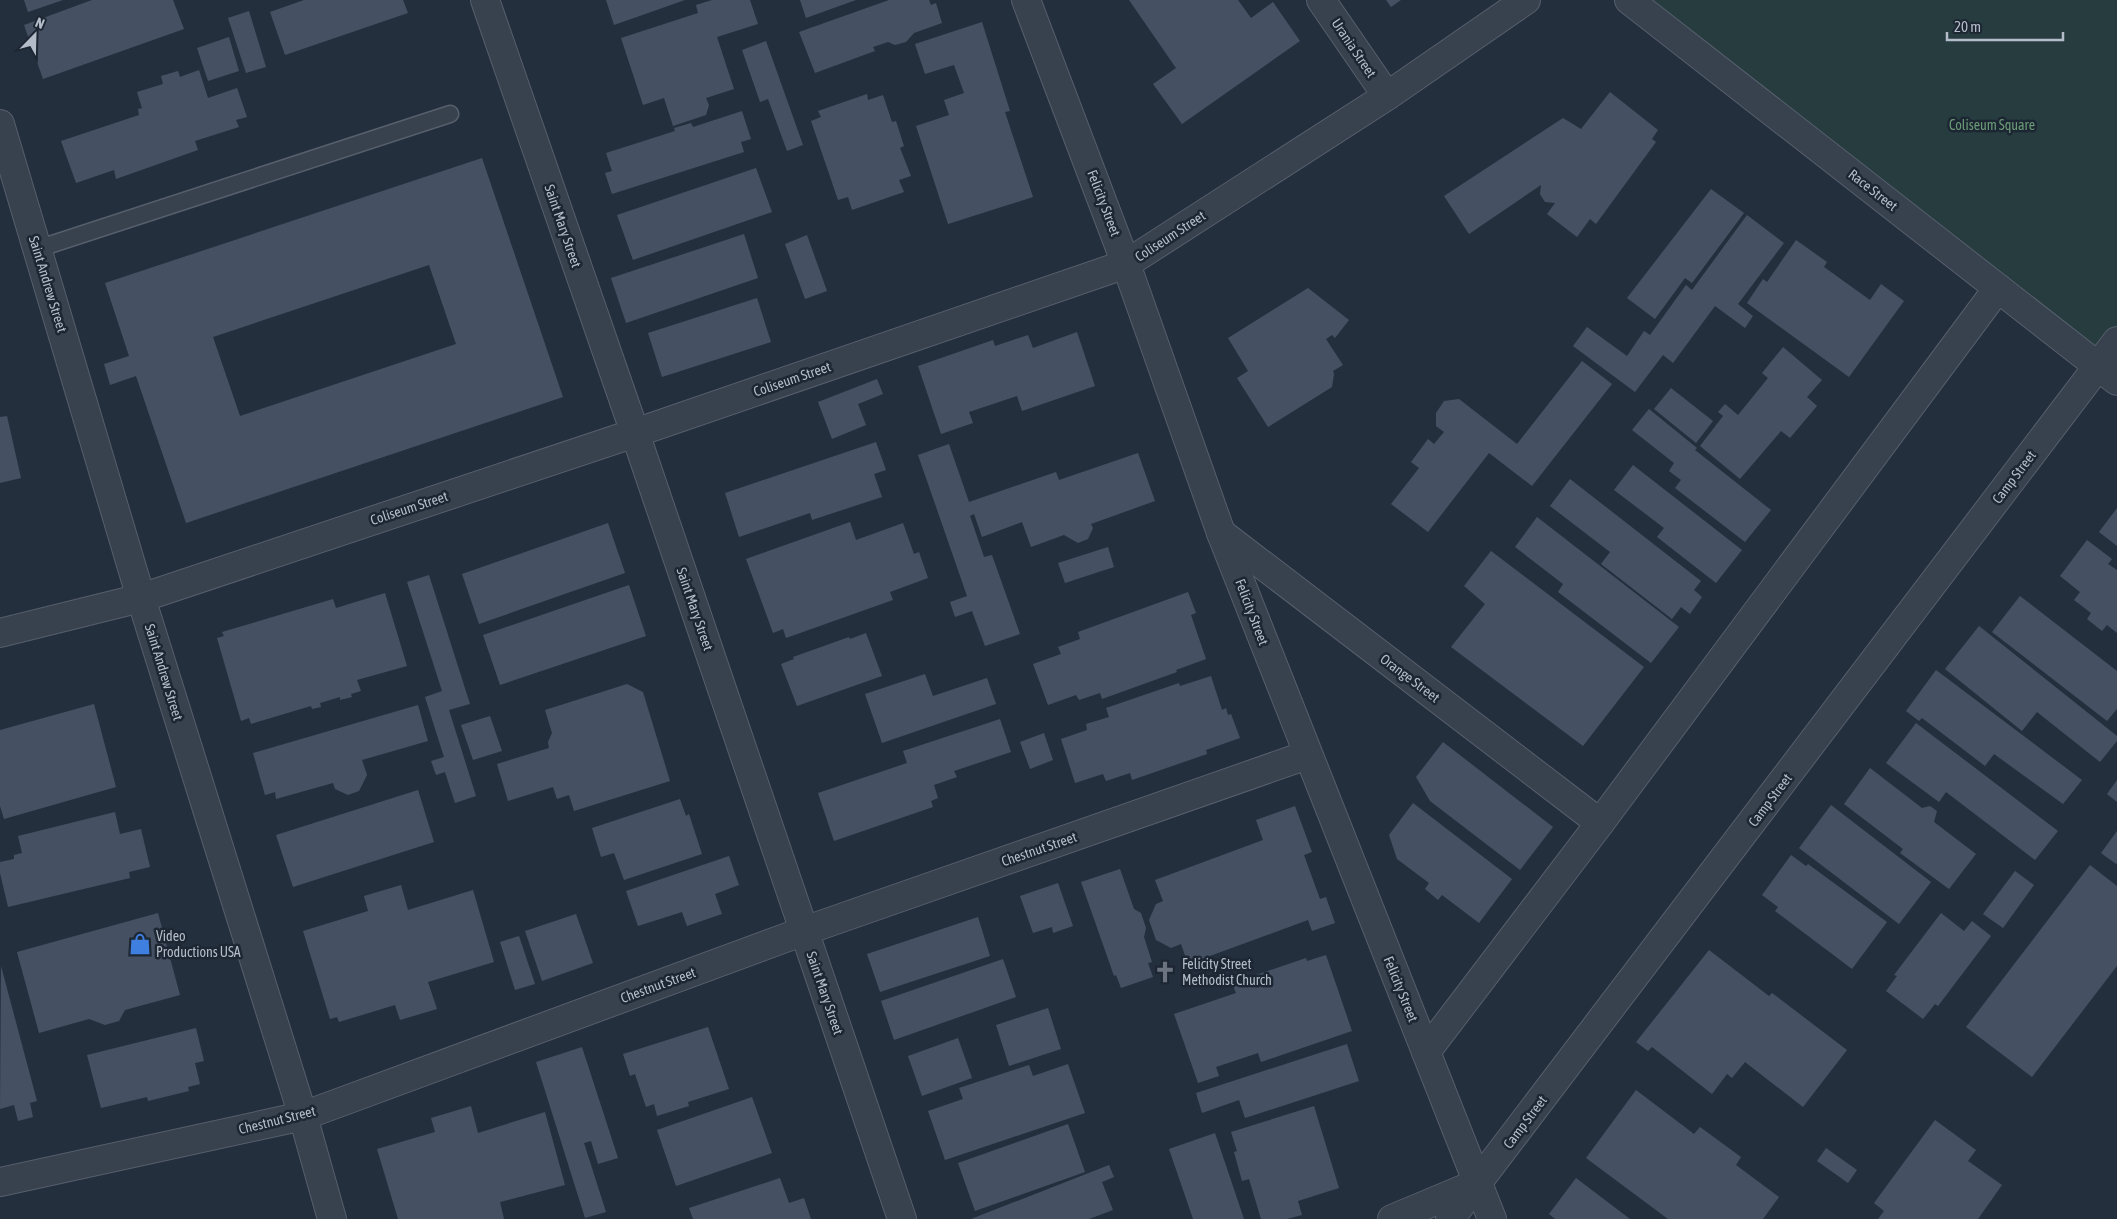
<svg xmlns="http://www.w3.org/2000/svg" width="2117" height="1219" font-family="'Asap Condensed',sans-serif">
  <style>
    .park { fill: #263c3f }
    .building { fill: #455162; fill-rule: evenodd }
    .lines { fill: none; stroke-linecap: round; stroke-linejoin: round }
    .lane-casing { stroke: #565f6c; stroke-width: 19 }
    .street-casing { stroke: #565f6c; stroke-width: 30 }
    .lane { stroke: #38414e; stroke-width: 16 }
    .street { stroke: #38414e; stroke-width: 28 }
    .labels { text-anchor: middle; stroke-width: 5; stroke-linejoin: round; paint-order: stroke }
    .street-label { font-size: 14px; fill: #b4bcc9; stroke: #1d2633 }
    .park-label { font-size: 14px; fill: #6b9a76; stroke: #1d2633 }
    .poi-label { font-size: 14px; fill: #b4bcc9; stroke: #1d2633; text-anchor: start }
  </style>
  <rect width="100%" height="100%" fill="#242f3e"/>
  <path class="park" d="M1629,0H2117V341L2098,366Z"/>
  <g class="building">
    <path d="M24,0H63L28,12Z"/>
    <path d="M92,0H173L184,29L43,79L24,25Z"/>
    <path d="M304,0H403L408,13L285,55L270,12Z"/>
    <path d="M606,0H685L614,25Z"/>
    <path d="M712,0H750L758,24L717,37L734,89L706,98L709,105L706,115L673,126L664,98L643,105L621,38L698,13L696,5Z"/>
    <path d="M800,0H856L806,18Z"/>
    <path d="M889,0H929L931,5L936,3L942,23L914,33L906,42L895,45L888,42L873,47L875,51L815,73L799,32Z"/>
    <path d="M1129,0H1238L1251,18L1273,2L1300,41L1182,124L1153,84L1176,68Z"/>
    <path d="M1386,0H1401L1391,7Z"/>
    <path d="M249,11L266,67L246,73L228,18Z"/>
    <path d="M982,22L1010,111L1005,112L1033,197L948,224L916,126L949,115L944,100L964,93L954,65L925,74L915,44Z"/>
    <path d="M229,37L239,71L208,81L197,48Z"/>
    <path d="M766,41L803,145L787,151L768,99L760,102L742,50Z"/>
    <path d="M199,70L208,98L237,88L247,117L236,120L239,127L195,141L198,150L116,179L114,170L76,183L61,141L139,115L138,109L142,108L137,92L163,84L161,76L178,71L180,77Z"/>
    <path d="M1610,92L1658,130L1652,139L1656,142L1596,224L1590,219L1577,237L1547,214L1555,203L1545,202L1540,194L1541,185L1469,234L1444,196L1563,118L1581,129Z"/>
    <path d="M867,94L868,100L883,95L892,122L896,121L904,146L900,148L911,176L899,180L904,192L852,210L848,197L838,200L811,121L821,117L818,111Z"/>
    <path d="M742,111L751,139L741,142L744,152L612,194L605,173L612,171L606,153L675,131L674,128L691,123L693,127Z"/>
    <path d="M482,158L563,397L186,523L136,376L110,385L104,364L129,356L105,283ZM429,265L456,344L240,416L213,337Z"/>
    <path d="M756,168L772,212L633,260L617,215Z"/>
    <path d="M1711,189L1744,213L1692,283L1685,278L1655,319L1627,298Z"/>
    <path d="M1747,215L1784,243L1738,304L1753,316L1745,328L1715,306L1673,363L1663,355L1635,392L1573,346L1587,327L1627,356L1644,331L1650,335L1686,285L1692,290Z"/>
    <path d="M744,234L758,278L626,323L611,278Z"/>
    <path d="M807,235L827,291L805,299L785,244Z"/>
    <path d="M1796,240L1827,262L1824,267L1870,300L1881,284L1904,301L1849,377L1747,303L1763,279L1767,282Z"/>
    <path d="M1308,288L1349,320L1335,338L1332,335L1326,339L1343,365L1333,371L1334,374L1332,387L1268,427L1237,378L1248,371L1228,338Z"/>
    <path d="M757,298L771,342L662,377L648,333Z"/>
    <path d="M1077,332L1095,386L1022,411L1017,396L969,412L973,423L941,434L918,366L993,340L995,346L1028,335L1033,348Z"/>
    <path d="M1783,347L1822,380L1807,397L1817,406L1790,438L1781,431L1740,479L1700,446L1723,416L1718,412L1725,404L1738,415L1768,378L1762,373Z"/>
    <path d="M1582,361L1612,384L1532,486L1489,453L1428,532L1391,504L1419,468L1411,462L1428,439L1434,444L1444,432L1436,426V413L1444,401L1459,399L1517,444Z"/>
    <path d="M877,379L883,394L858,404L866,425L832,439L818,402Z"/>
    <path d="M1671,388L1713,421L1696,443L1654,409Z"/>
    <path d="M1649,409L1697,448L1695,450L1771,510L1745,542L1675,488L1681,480L1669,471L1674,463L1632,430Z"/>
    <path d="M7,416L21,478L0,483V417Z"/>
    <path d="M876,442L886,470L874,474L882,497L812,520L810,513L739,537L725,493Z"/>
    <path d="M949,444L969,502L1056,472L1059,480L1138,453L1155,501L1091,524L1093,528L1088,539L1078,543L1064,535L1031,547L1022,522L982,537L974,514L970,516L984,557L992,555L1020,634L985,646L972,611L955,617L950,602L967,596L918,455Z"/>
    <path d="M1633,465L1742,550L1716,583L1657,537L1664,528L1614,490Z"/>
    <path d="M1570,479L1701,581L1694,590L1702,597L1690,614L1681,607L1672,619L1601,564L1610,552L1550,506Z"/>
    <path d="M2117,508V546L2099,532Z"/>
    <path d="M1537,517L1679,627L1651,663L1558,592L1563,584L1515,547Z"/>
    <path d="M850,522L856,540L903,523L914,554L919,552L928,578L890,592L893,600L786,638L783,629L773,633L746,559Z"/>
    <path d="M608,523L625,573L479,624L462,574Z"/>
    <path d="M2087,540L2112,559L2108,564L2117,570V633L2107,625L2102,631L2087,619L2091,613L2074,600L2080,592L2060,576Z"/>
    <path d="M1108,547L1114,567L1065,583L1058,563Z"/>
    <path d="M1491,551L1644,667L1583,746L1451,647L1485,604L1464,586Z"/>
    <path d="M429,575L470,704L449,710L476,796L455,803L445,772L436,775L431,761L444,757L425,697L442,691L407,582Z"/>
    <path d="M629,585L646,636L500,685L483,635Z"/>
    <path d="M1188,592L1196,613L1191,615L1206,659L1176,670L1177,672L1102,699L1100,693L1079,700L1076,695L1048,705L1033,664L1061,654L1058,647L1080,639L1078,632Z"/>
    <path d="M385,593L407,666L357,680L361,691L351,694L352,697L340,700V697L320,703L321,707L312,709L311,706L251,724L249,718L241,721L217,638L224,636L222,632L333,599L336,608Z"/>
    <path d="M2020,596L2117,671V709L2107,721L1992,632Z"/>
    <path d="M1979,626L2117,736V741L2100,762L2037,712L2022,731L1945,669Z"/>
    <path d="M866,633L882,676L797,706L781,664L794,659L793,657L849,637L850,639Z"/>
    <path d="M1936,670L2082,780L2063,804L1994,754L1985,766L1922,718L1919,721L1906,711Z"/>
    <path d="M925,674L933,696L987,678L996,704L882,743L865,694Z"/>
    <path d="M1211,676L1222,710L1226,708L1228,715L1231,714L1240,738L1206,750L1207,754L1132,780L1130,773L1106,781L1103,774L1075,783L1061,739L1087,730L1086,724L1109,717L1106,708L1179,683L1180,686Z"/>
    <path d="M627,684L643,692L670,781L574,811L569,795L557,799L553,787L508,801L497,764L549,748L548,742L552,733L545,710Z"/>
    <path d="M94,704L116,787L4,819L0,806V730Z"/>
    <path d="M418,705L428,741L362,760L367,775L359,791L348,795L335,789L333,783L276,799L275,792L265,795L253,753Z"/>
    <path d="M490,716L502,751L473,760L461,725Z"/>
    <path d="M1000,719L1011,752L954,771L957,777L934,785L938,798L931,801L933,807L834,841L818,793L907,763L903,751Z"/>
    <path d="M1916,723L2058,831L2035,860L1946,792L1939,802L1886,763Z"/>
    <path d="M1044,733L1053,760L1030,769L1020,742Z"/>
    <path d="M1443,742L1553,827L1520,870L1430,801L1416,777Z"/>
    <path d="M1870,768L1922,808L1930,806L1937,811L1934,822L1976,854L1949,889L1900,853L1903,849L1844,804Z"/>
    <path d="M2117,780V802L2107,794Z"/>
    <path d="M418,790L434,842L293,887L276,835Z"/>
    <path d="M680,799L686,816L689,814L702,854L624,880L614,853L601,857L592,828Z"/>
    <path d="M1413,803L1512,879L1479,923L1442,895L1438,900L1425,889L1429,883L1397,859L1389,835Z"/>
    <path d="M1831,805L1931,882L1899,924L1799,848Z"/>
    <path d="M1295,806L1312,852L1304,855L1320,899L1326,897L1335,923L1312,931L1308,920L1188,964L1181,944L1171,948L1156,940L1149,920L1156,904L1163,901L1155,880L1263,840L1256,820Z"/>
    <path d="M115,812L120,834L141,829L150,867L129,872L130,878L8,907L0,873V862L14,859V855L22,853L18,836Z"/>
    <path d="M2117,831V863L2116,864L2101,853Z"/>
    <path d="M1791,855L1806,866L1808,864L1887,922L1852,969L1775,911L1778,907L1762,895Z"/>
    <path d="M729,856L739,885L715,894L722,914L687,926L682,912L638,926L626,891Z"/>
    <path d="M2090,865L2117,886V966L2032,1077L1966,1027Z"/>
    <path d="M1120,869L1134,909L1141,913L1146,928L1144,937L1152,962L1148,963L1153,977L1121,988L1116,975L1114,976L1081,882Z"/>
    <path d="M2015,871L2034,885L2003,928L1983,914Z"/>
    <path d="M1058,883L1073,926L1053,933L1052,927L1033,933L1020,896Z"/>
    <path d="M401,885L408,910L473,890L494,962L428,982L437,1009L400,1020L395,1005L339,1022L337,1017L330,1019L303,931L368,911L364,896Z"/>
    <path d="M158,913L180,995L125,1010L119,1021L105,1025L89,1019L39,1033L17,952Z"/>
    <path d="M1941,913L1964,931L1972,921L1991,936L1938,1006L1935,1004L1923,1019L1886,991L1897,976L1894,975Z"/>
    <path d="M576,914L593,963L542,981L525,931Z"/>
    <path d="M978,917L990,956L880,992L867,954Z"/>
    <path d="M519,936L535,984L515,990L500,942Z"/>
    <path d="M1709,950L1769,996L1772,993L1847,1050L1803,1107L1745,1062L1732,1078L1727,1074L1712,1094L1652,1047L1648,1051L1636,1042Z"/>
    <path d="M1326,955L1352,1031L1261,1062L1258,1053L1216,1067L1219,1076L1198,1083L1174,1014L1236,993L1232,983L1306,958L1307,961Z"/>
    <path d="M1003,959L1016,997L894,1040L881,1001Z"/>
    <path d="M1,966L37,1101L30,1103L33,1117L18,1121L14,1105L0,1109Z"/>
    <path d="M1048,1008L1061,1049L1009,1066L996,1025Z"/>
    <path d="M708,1027L729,1089L688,1102L689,1106L657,1116L654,1104L646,1107L635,1074L630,1076L623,1054Z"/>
    <path d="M196,1028L204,1061L195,1063L200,1084L188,1087L189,1091L148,1101L147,1097L101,1108L87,1055Z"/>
    <path d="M958,1038L972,1078L922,1096L908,1056Z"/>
    <path d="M1347,1044L1359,1081L1245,1118L1239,1100L1202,1113L1196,1093Z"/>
    <path d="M582,1047L618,1158L598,1164L591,1141L584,1143L606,1212L585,1218L536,1062Z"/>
    <path d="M1068,1064L1085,1113L945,1160L928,1111L963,1099L959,1088L1029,1065L1033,1076Z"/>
    <path d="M1636,1090L1694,1134L1700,1127L1741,1157L1736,1165L1779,1197L1763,1219H1668L1586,1158Z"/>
    <path d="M752,1097L772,1153L676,1186L657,1130Z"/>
    <path d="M471,1106L478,1133L545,1112L565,1185L500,1202L504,1219H398L377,1149L435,1132L431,1118Z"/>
    <path d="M1314,1106L1339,1188L1298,1201L1302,1215L1287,1219H1261L1249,1179L1242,1181L1234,1152L1237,1151L1231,1132Z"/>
    <path d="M1935,1120L1976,1150L1968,1161L2002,1185L1978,1219H1878L1884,1211L1874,1203Z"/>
    <path d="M1068,1124L1085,1172L975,1211L958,1163Z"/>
    <path d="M1215,1133L1244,1219H1193L1169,1149Z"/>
    <path d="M1826,1148L1857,1170L1848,1183L1817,1161Z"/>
    <path d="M1109,1165L1114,1177L1102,1182L1113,1210L1089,1219H971Z"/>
    <path d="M780,1178L789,1203L804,1198L811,1219H693L689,1208Z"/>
    <path d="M1576,1178L1630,1219H1555L1549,1214Z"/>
  </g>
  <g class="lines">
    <g class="lane-casing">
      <path id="lane" d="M37,249L450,114"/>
    </g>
    <g class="street-casing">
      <g id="street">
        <path d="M485,0L635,433L902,1219"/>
        <path d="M1026,0L1126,264L1221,533L1492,1219"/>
        <path d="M1321,0L1387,96"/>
        <path d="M1629,0L2117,381"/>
        <path d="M0,124L141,598L303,1116L332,1219"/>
        <path d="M1221,533L1600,823"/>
        <path d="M0,633L141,598L635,433L1126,264L1387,96L1526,0"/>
        <path d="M1426,1052L1600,823L1998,288"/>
        <path d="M0,1182L303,1116L804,931L1307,755"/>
        <path d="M1392,1219L1478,1183"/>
        <path d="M1450,1219L2117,341"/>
      </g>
    </g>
    <use href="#lane" class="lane"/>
    <use href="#street" class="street"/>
  </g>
  <defs>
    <g id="shop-bare" transform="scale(1.725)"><path d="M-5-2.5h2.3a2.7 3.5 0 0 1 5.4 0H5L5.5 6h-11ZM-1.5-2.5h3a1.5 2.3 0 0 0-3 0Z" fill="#3f7fe0" stroke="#1d2633" stroke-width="2.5" paint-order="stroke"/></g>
    <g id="church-bare" transform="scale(1.725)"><path d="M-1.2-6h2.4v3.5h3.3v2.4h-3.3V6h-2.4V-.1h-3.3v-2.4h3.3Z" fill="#6b7280" stroke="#1d2633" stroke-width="2.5" paint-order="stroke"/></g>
  </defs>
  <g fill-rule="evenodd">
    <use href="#shop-bare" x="140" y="944"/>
    <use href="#church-bare" x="1165" y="972"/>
  </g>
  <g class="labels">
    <g class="street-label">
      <text transform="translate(1354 48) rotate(56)" y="5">Urania Street</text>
      <text transform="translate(1873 190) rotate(38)" y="5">Race Street</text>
      <text transform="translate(1104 203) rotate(69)" y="5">Felicity Street</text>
      <text transform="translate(563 226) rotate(71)" y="5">Saint Mary Street</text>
      <text transform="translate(1170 236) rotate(-33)" y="5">Coliseum Street</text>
      <text transform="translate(48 284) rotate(73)" y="5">Saint Andrew Street</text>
      <text transform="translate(792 379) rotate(-19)" y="5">Coliseum Street</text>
      <text transform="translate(2014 477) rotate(-53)" y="5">Camp Street</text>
      <text transform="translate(409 508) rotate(-18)" y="5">Coliseum Street</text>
      <text transform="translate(695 609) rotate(71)" y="5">Saint Mary Street</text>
      <text transform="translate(1252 612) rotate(69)" y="5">Felicity Street</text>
      <text transform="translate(164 672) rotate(73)" y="5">Saint Andrew Street</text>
      <text transform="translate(1410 678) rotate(37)" y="5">Orange Street</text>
      <text transform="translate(1770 800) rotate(-53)" y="5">Camp Street</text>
      <text transform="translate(1039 849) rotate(-19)" y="5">Chestnut Street</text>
      <text transform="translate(658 985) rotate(-20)" y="5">Chestnut Street</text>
      <text transform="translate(1401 989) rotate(68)" y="5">Felicity Street</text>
      <text transform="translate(825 993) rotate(71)" y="5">Saint Mary Street</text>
      <text transform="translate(277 1120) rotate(-14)" y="5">Chestnut Street</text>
      <text transform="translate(1525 1122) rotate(-53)" y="5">Camp Street</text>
    </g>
    <g class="park-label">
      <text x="1992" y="130">Coliseum Square</text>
    </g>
    <g class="poi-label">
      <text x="156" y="941">Video<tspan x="156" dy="16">Productions USA</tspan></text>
      <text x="1182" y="969">Felicity Street<tspan x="1182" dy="16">Methodist Church</tspan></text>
    </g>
  </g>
  <g transform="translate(35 35) rotate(23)" stroke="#1d2633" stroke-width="4" paint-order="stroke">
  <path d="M0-4L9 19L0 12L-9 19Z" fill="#b4bcc9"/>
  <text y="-8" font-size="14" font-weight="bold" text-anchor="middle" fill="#b4bcc9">N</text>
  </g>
  <path d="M1947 32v8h116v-8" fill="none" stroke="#b4bcc9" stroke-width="2.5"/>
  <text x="1954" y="32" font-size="15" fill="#b4bcc9" stroke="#1d2633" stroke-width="4" paint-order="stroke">20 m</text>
</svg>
